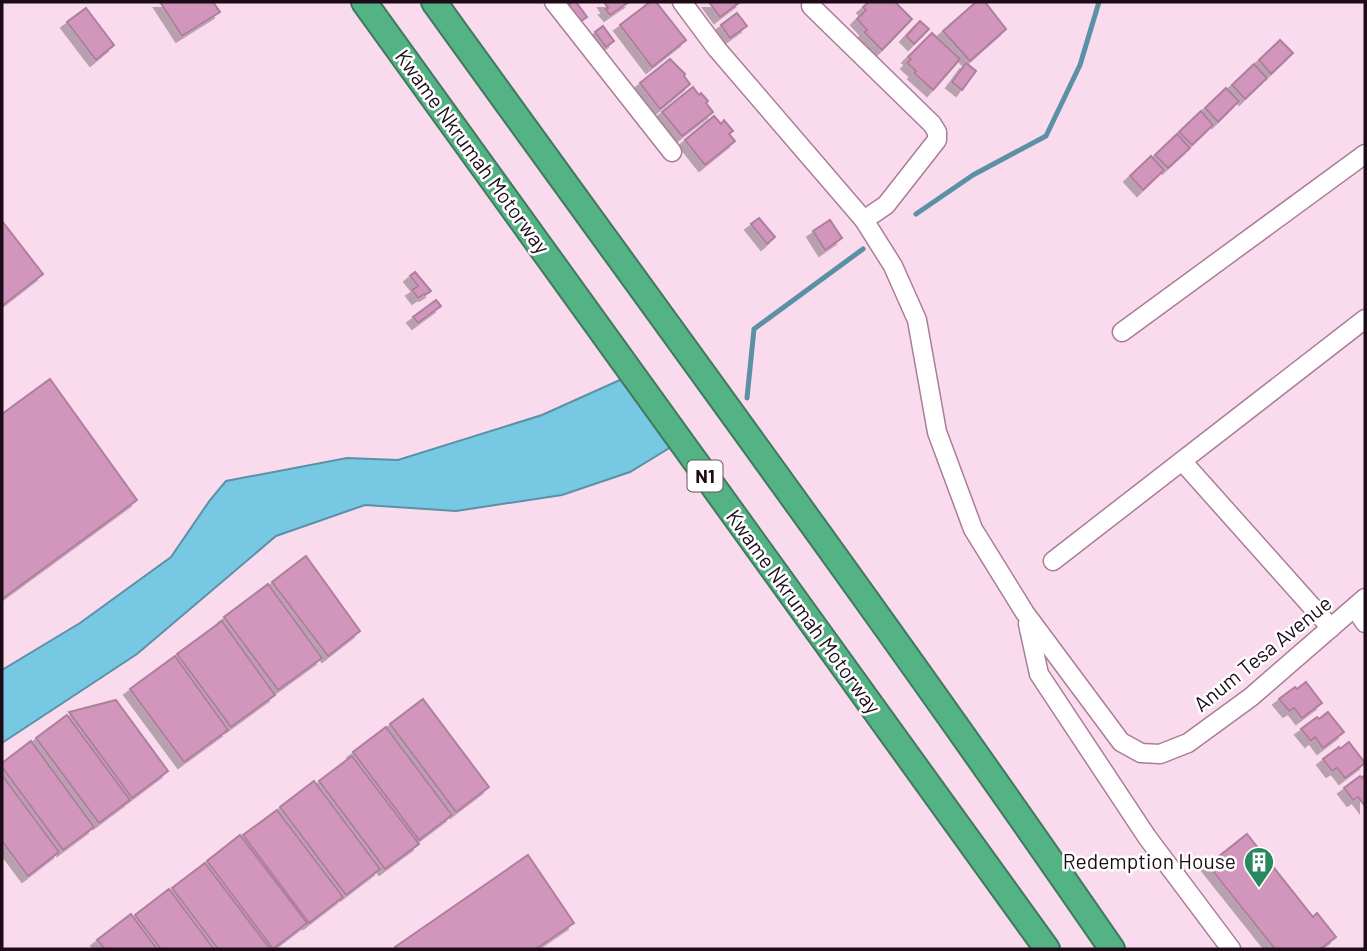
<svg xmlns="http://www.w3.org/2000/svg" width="1367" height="951" font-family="Barlow,sans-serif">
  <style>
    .water { fill: #77c8e2; stroke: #5c90a5; stroke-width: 2 }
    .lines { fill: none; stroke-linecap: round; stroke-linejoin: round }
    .stream { stroke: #5c90a5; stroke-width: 5 }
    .building { fill: #d296bd; stroke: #ae7e9d; stroke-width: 2; filter: url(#shadow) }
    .minor-casing { stroke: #ab7c9a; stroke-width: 21 }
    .highway-casing { stroke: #41795f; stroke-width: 28 }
    .minor { stroke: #fff; stroke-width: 18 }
    .highway { stroke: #54b385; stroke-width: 24 }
    .labels { text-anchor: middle; stroke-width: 5; stroke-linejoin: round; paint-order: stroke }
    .shield { fill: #fff; stroke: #61555d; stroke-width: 2 }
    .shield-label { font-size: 19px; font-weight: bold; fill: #1d0c18 }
    .street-label { font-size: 21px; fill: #1d0c18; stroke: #fff }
    .poi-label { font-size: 21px; fill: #1d0c18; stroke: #fff; text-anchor: end }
  </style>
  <defs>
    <filter id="shadow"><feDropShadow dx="-6" dy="6" stdDeviation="0" flood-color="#0004"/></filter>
  </defs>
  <rect width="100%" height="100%" fill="#fadbee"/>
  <path class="water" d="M622,379L671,447L630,472L562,495L456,511L365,505L276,536L137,654L2,743V670L80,623L171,557L210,500L226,481L347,458L398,460L542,415Z"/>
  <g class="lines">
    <g class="stream">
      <path d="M916,214L973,175L1046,136L1080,65L1099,2"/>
      <path d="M747,398L754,329L863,249"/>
    </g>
  </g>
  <g class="building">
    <path d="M160,2H213L220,12L182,36Z"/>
    <path d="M572,2H576L587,17L578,23L567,6Z"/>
    <path d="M604,2H629L610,15L605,9L608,8Z"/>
    <path d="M650,2H656L686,40L652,67L620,25Z"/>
    <path d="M709,2H740L720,17Z"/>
    <path d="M869,2H895L912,19L882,50L864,32L867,30L857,19L866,10L863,7Z"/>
    <path d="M976,2H985L1006,29L970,61L943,31Z"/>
    <path d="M86,8L114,45L96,60L67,22Z"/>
    <path d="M737,13L747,26L730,38L721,25Z"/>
    <path d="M920,21L929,29L914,44L906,36Z"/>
    <path d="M603,26L614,41L606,47L595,32Z"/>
    <path d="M932,33L960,59L933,90L914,73L916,71L907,63L911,59L908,57Z"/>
    <path d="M1280,40L1293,53L1271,74L1259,60Z"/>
    <path d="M670,59L685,74L684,76L690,84L660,109L640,83Z"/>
    <path d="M966,63L976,71L962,90L952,82Z"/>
    <path d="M1254,64L1267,78L1245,99L1232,85Z"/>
    <path d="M693,87L699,95L701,93L708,101L706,103L713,112L682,136L662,112Z"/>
    <path d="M1226,88L1239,101L1218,122L1205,108Z"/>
    <path d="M1201,111L1213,125L1192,145L1179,132Z"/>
    <path d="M714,116L721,124L724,120L733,131L729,134L735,141L705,165L685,140Z"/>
    <path d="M1177,134L1190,148L1168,168L1155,155Z"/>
    <path d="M1151,156L1164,170L1143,190L1130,176Z"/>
    <path d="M759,218L775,237L767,244L751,224Z"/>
    <path d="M830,220L842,238L825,250L813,231Z"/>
    <path d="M2,221L43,274L2,306Z"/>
    <path d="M415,272L431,291L425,295L424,294L418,298L412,290L418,286L410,276Z"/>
    <path d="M436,300L441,306L418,323L413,317Z"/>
    <path d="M50,379L137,500L2,599V414Z"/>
    <path d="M306,556L360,631L328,656L272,582Z"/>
    <path d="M268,584L322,658L278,690L224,617Z"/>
    <path d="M222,621L275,695L231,727L177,654Z"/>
    <path d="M175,656L228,730L184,762L130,689Z"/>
    <path d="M1306,682L1322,703L1302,718L1294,708L1289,711L1279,699L1295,687L1297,689Z"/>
    <path d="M423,699L489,787L456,812L390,724Z"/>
    <path d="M116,700L168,771L132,798L69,712Z"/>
    <path d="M1328,712L1344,732L1323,748L1315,737L1311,741L1301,729L1317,717L1319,719Z"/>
    <path d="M67,715L130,800L99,823L36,738Z"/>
    <path d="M386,727L452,815L419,840L353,752Z"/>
    <path d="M31,741L94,827L63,850L2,767V763Z"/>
    <path d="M1349,742L1365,763L1345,778L1337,768L1332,771L1323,759L1339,747L1340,749Z"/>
    <path d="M352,756L419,844L385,869L319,781Z"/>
    <path d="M2,775L59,852L28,876L2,841Z"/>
    <path d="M1365,775V806L1358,797L1353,800L1344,788L1360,776L1362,778Z"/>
    <path d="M314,781L380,869L346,895L280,807Z"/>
    <path d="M277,810L343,897L309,923L243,835Z"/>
    <path d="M1247,834L1313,917L1317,913L1336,937L1320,949H1275L1208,865Z"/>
    <path d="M240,835L307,923L273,949L207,861Z"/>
    <path d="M528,855L574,923L536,949H396L395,947Z"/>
    <path d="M205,863L270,949H218L172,888Z"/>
    <path d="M169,889L214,949H161L135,915Z"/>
    <path d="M131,914L157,949H105L97,940Z"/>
  </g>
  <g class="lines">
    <g class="minor-casing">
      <g id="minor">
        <path d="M554,2L672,152"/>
        <path d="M682,2L717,49L864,220L893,266L917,320L937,432L973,529L1025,613L1121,742L1141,753L1160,754L1188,743L1251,697L1365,598"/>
        <path d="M811,6L932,124L937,132V140L886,205L864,220"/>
        <path d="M1122,332L1365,154"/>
        <path d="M1182,461L1331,628"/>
        <path d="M1053,561L1365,319"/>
        <path d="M1355,608L1365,623"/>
        <path d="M1028,624L1039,674L1147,837L1231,949"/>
      </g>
    </g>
    <g class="highway-casing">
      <g id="highway">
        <path d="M364,2L1047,949"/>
        <path d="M434,2C661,317 892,629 1112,949"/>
      </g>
    </g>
    <use href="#minor" class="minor"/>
    <use href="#highway" class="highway"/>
  </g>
  <defs>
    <g id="building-pin" transform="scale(1.575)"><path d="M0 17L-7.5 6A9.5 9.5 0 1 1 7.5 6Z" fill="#2a885f" stroke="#fff"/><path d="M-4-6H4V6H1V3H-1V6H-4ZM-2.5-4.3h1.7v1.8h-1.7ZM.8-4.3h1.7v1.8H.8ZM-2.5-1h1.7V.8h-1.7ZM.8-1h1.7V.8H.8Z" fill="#fff"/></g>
  </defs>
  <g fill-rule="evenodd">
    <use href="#building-pin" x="1259" y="862"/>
  </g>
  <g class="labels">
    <rect class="shield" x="687.5" y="460.5" width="35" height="31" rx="5"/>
    <g class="shield-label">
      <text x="705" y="483">N1</text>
    </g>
    <g class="street-label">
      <text transform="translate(472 152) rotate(54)" y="7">Kwame Nkrumah Motorway</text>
      <text transform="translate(803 612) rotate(54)" y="7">Kwame Nkrumah Motorway</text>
      <text transform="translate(1263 654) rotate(-39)" y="7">Anum Tesa Avenue</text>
    </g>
    <g class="poi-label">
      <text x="1236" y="869">Redemption House</text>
    </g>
  </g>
  <rect width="1367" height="951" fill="none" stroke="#1d0c18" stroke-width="7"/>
</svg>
